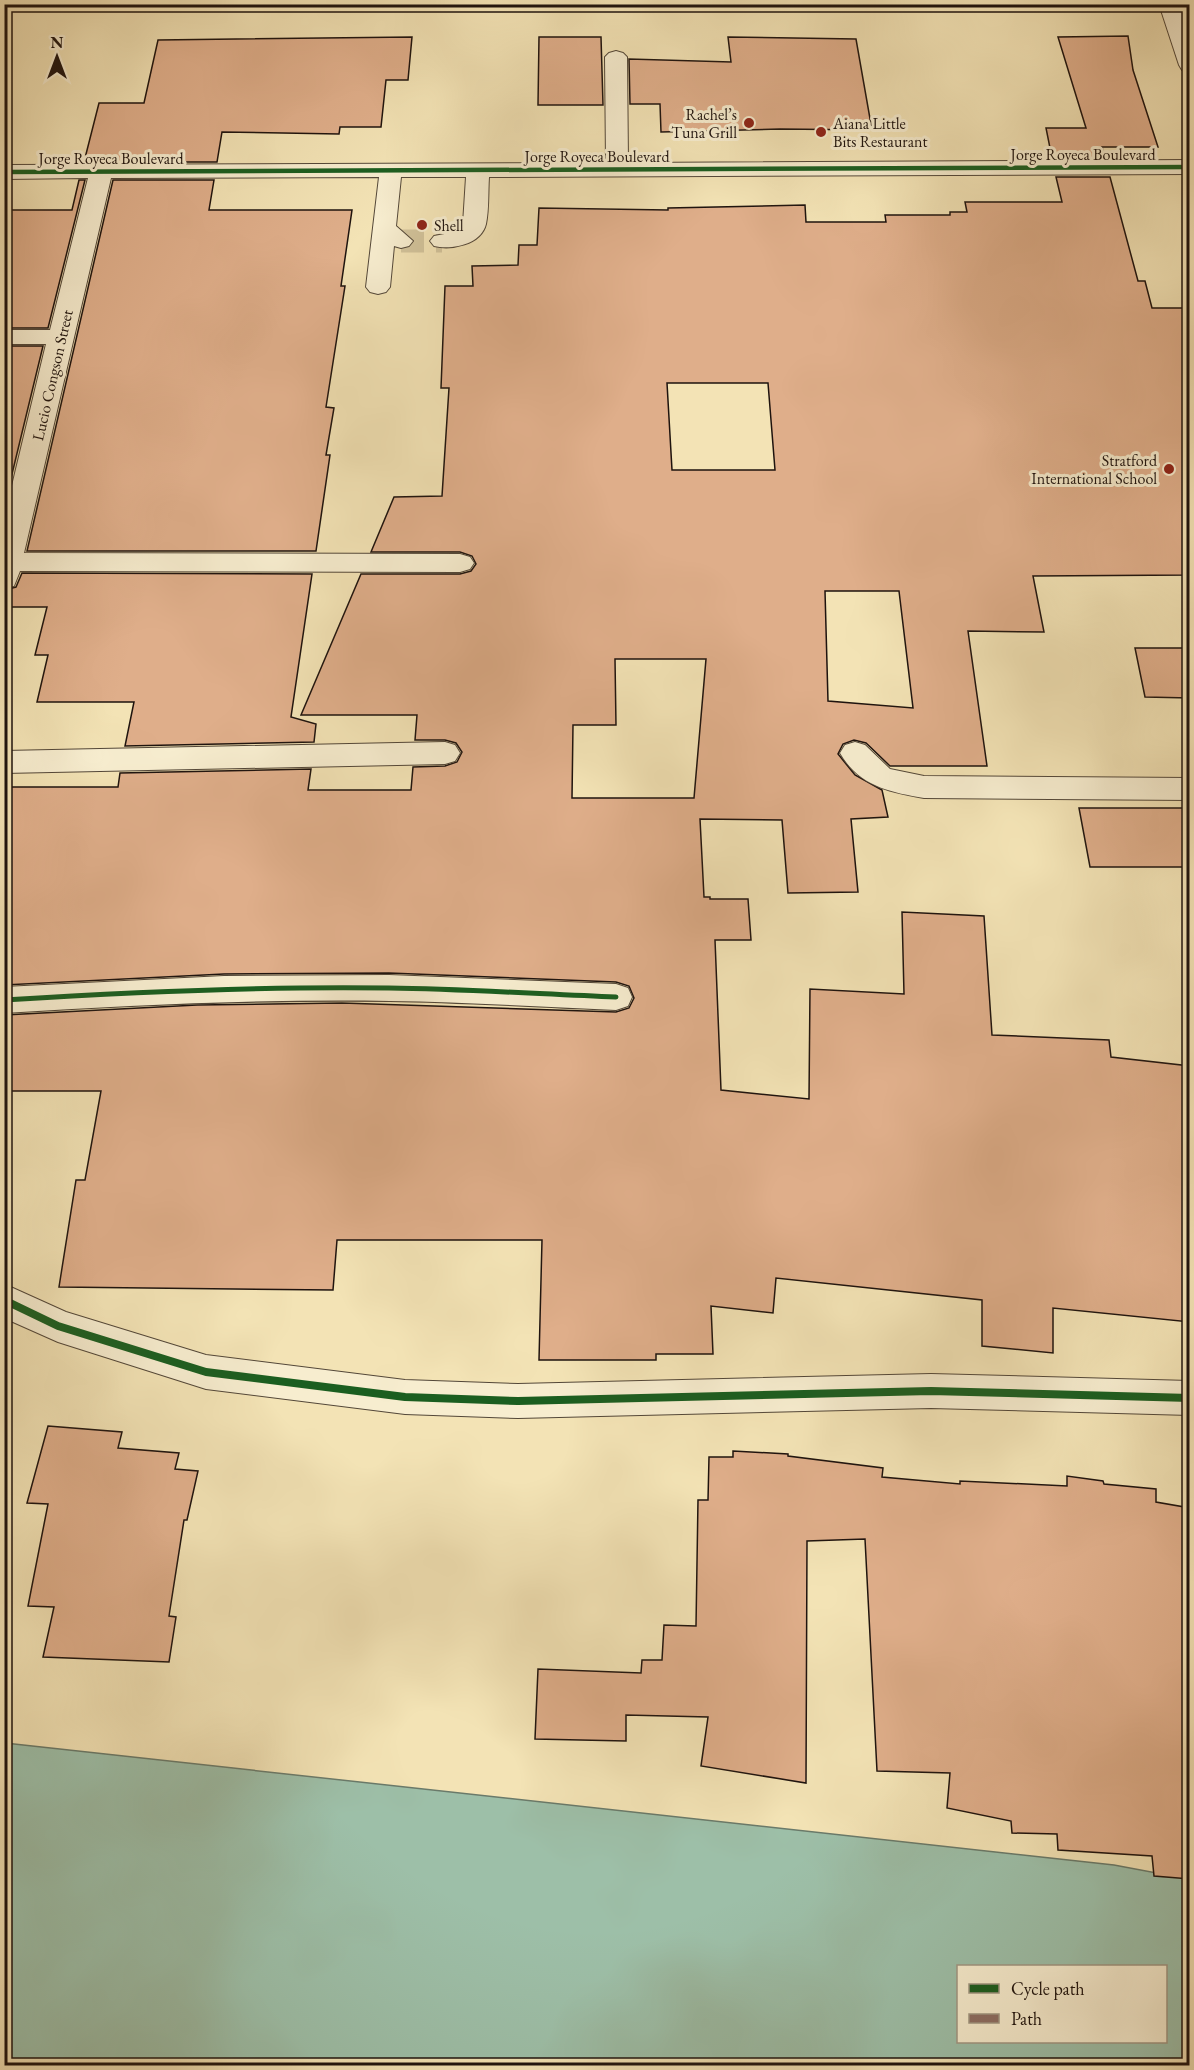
<svg xmlns="http://www.w3.org/2000/svg" width="1194" height="2070" font-family="'EB Garamond',serif">
  <style>
    .water { fill: #9dbfa8; stroke: #6a7a6a; stroke-width: 1.5; fill-rule: evenodd }
    .building { fill: #dfae8a; stroke: #1e130e; stroke-width: 1.5; fill-rule: evenodd }
    .lines { fill: none; stroke-linecap: round; stroke-linejoin: round }
    .minor-tunnel { stroke: #d3c49c; stroke-width: 23; stroke-dasharray: 23 12; stroke-linecap: butt }
    .minor-casing { stroke: #534738; stroke-width: 2 }
    .minor { fill: #f7edcf; fill-rule: evenodd }
    .quiet { stroke: #8d6e63; stroke-width: 4.5; stroke-dasharray: 8 4.5; stroke-linecap: butt }
    .cycleway-far2-casing { stroke: #f7edcf; stroke-width: 8 }
    .cycleway-far1-casing { stroke: #f7edcf; stroke-width: 9 }
    .cycleway-casing { stroke: #f7edcf; stroke-width: 11 }
    .cycleway-far2 { stroke: #1b5e20; stroke-width: 4.5 }
    .cycleway-far1 { stroke: #1b5e20; stroke-width: 5 }
    .cycleway { stroke: #1b5e20; stroke-width: 8 }
    .poi-dot { fill: #8f2418; stroke: #f7edcf; stroke-width: 2 }
    .labels { text-anchor: middle; stroke-width: 6; stroke-linejoin: round; paint-order: stroke }
    .far-poi-label { font-size: 16px; fill: #1e130e; stroke: #f7edcf; text-anchor: end }
    .far-street-label { font-size: 16px; fill: #1e130e; stroke: #f7edcf }
  </style>
  <rect width="100%" height="100%" fill="#f3e3b5"/>
  <filter id="stains"><feTurbulence type="fractalNoise" baseFrequency=".00333" numOctaves="4"/><feColorMatrix values="0 0 0 0 .2 0 0 0 0 .09 0 0 0 0 .02 0 0 0 .5 -.17"/></filter>
  <radialGradient id="worn" r=".72"><stop offset=".6" stop-color="#630" stop-opacity="0"/><stop offset="1" stop-color="#630" stop-opacity=".3"/></radialGradient>
  <path class="water" d="M5,1743L1114,1865L1189,1879V2065L5,2066ZM958,1966H1166V2042H958Z"/>
  <g class="building">
    <path d="M1128,36L1133,70L1158,147H1102L1105,158H1052L1046,128H1086L1058,37Z"/>
    <path d="M412,37L408,80H386L381,127H340L339,134L222,132L217,162H84L99,103H144L158,40Z"/>
    <path d="M539,37H601L603,105H538Z"/>
    <path d="M728,37L856,39L872,130L780,129L661,132L660,104H630L629,59L731,62Z"/>
    <path d="M1056,177H1110L1138,281H1145L1152,308H1190V575L1033,576L1044,632L968,631L987,766H890L866,743L854,740L843,744L838,754L855,775L882,790L888,817L851,819L858,892L788,893L782,820L700,819L704,897H710V899H748L751,940H715L721,1090L809,1099L810,989L904,994L902,912L984,916L992,1035L1109,1040L1111,1057L1190,1066V1322L1053,1308V1353L982,1346V1300L776,1278L773,1313L711,1306L713,1354H656V1360H539L542,1240H337L333,1290L59,1287L76,1180H85L101,1091H4V1015L197,1005L342,1003L616,1012L629,1008L634,998L629,986L616,982L389,973L224,974L4,985V787H118L120,773L311,769L308,790H411L413,767L445,766L457,762L462,752L456,743L445,740H415L417,715H301L361,574H460L471,571L476,564L472,556L460,552H371L394,497L442,496L449,388H441L445,286H473L472,266L518,265L519,245H537L539,208L668,210V208L805,205L806,222H886L885,215H950V212H967L965,202H1062ZM667,383H768L775,470H672ZM825,591H899L913,708L828,701ZM615,659H706L694,798H572L573,725H616Z"/>
    <path d="M79,180H85L48,328H4V210H72Z"/>
    <path d="M113,180H214L209,210H352L341,286H345L326,407L334,408L326,455H330L316,551H27Z"/>
    <path d="M4,346H43L4,507Z"/>
    <path d="M22,573L312,574L291,717L316,724L314,742L125,746L134,702H37L48,655H35L47,607H4V590L16,587Z"/>
    <path d="M1135,648H1190V698L1145,697Z"/>
    <path d="M1079,808H1190V867H1090Z"/>
    <path d="M48,1426L122,1432L118,1448L179,1453L175,1469L198,1471L187,1520H184L169,1616L176,1617L169,1662L43,1657L54,1607L28,1606L48,1504L27,1503Z"/>
    <path d="M733,1451L788,1454V1456L883,1468L882,1477L960,1484V1481L1067,1486V1476L1103,1481L1104,1484L1156,1489V1502L1190,1508V1879L1154,1876L1152,1856L1058,1850L1057,1834L1012,1833L1011,1821L947,1808L950,1773L877,1771L865,1539L807,1541L806,1783L701,1766L708,1717L626,1715V1741L535,1739L538,1669L641,1673L642,1660H662L664,1625L696,1626L698,1500H708L709,1457H733Z"/>
  </g>
  <g class="lines">
    <path class="minor-tunnel" d="M401,241H442"/>
    <g class="minor-casing">
      <g id="minor">
        <path d="M1159,4H1179L1190,33V71L1182,70L1179,65Z"/>
        <path d="M616,51L623,53L627,57L628,163L1190,160V174L489,177C488,192 489,210 486,224C481,245 451,250 434,246L430,241L434,236L455,232L463,224L466,177H401L396,226L413,241L409,246L401,248L394,246L390,287L386,292L378,294L370,292L366,287L379,177L111,178L24,553L460,554L470,557L474,563L470,569L460,572L20,571L14,586L4,588V519L46,344H4V330H50L88,178L4,179V165L606,163L605,57L609,53Z"/>
        <path d="M445,742L455,745L460,753L455,761L445,764L4,773V751Z"/>
        <path d="M855,742L865,745L890,769L924,776L1190,778V800L924,798C889,792 859,786 840,753L845,745Z"/>
        <path d="M389,975L616,984L628,988L632,997L628,1006L616,1010C540,1007 465,1002 390,1001C261,999 133,1005 4,1013V987L224,976Z"/>
        <path d="M4,1284L66,1312L206,1355L405,1380L518,1384L931,1374L1190,1381V1415L931,1408L518,1418L405,1414L206,1389L58,1342L4,1318Z"/>
      </g>
    </g>
    <use href="#minor" class="minor"/>
    <path class="quiet" d="M4,561L9,562"/>
    <g class="cycleway-far2-casing">
      <path id="cycleway-far2" d="M4,172L1190,167"/>
    </g>
    <g class="cycleway-far1-casing">
      <path id="cycleway-far1" d="M4,1000C132,992 261,986 389,988C465,989 540,994 616,997"/>
    </g>
    <g class="cycleway-casing">
      <path id="cycleway" d="M4,1300L58,1326L206,1372L405,1397L518,1401L931,1391L1190,1398"/>
    </g>
    <use href="#cycleway-far2" class="cycleway-far2"/>
    <use href="#cycleway-far1" class="cycleway-far1"/>
    <use href="#cycleway" class="cycleway"/>
  </g>
  <g class="poi-dot">
    <circle cx="749" cy="123" r="6"/>
    <circle cx="821" cy="132" r="6"/>
    <circle cx="422" cy="225" r="6"/>
    <circle cx="1169" cy="469" r="6"/>
  </g>
  <g class="labels">
    <g class="far-poi-label">
      <text x="737" y="120">Rachel’s<tspan x="737" dy="18">Tuna Grill</tspan></text>
      <text x="833" y="129" text-anchor="start">Aiana Little<tspan x="833" dy="18">Bits Restaurant</tspan></text>
      <text x="434" y="231" text-anchor="start">Shell</text>
      <text x="1157" y="466">Stratford<tspan x="1157" dy="18">International School</tspan></text>
    </g>
    <g class="far-street-label">
      <text x="1083" y="160">Jorge Royeca Boulevard</text>
      <text x="597" y="162">Jorge Royeca Boulevard</text>
      <text x="111" y="164">Jorge Royeca Boulevard</text>
      <text transform="translate(52 375) rotate(-77)" y="6">Lucio Congson Street</text>
    </g>
  </g>
  <rect width="1194" height="2070" fill="none" stroke="#f3e3b5" stroke-width="24"/>
  <rect x="6" y="6" width="1182" height="2058" fill="none" stroke="#1e130e" stroke-width="3"/>
  <rect x="12" y="12" width="1170" height="2046" fill="none" stroke="#1e130e" stroke-width="1.5"/>
  <rect x="957" y="1965" width="210" height="78" fill="#f7edcf" stroke="#a09682" stroke-width="1.5"/>
  <rect x="969" y="1984" width="30" height="9" fill="#1b5e20" stroke="#a09682" stroke-width="1.5"/>
  <text x="1011" y="1995" font-size="18" fill="#1e130e">Cycle path</text>
  <rect x="969" y="2014" width="30" height="9" fill="#8d6e63" stroke="#a09682" stroke-width="1.5"/>
  <text x="1011" y="2025" font-size="18" fill="#1e130e">Path</text>
  <g transform="translate(57 57)" stroke="#f7edcf" stroke-width="4.5" paint-order="stroke">
  <path d="M0-4.5L10 22L0 15L-10 22Z" fill="#1e130e"/>
  <text y="-9" font-size="16" font-weight="bold" text-anchor="middle" fill="#1e130e">N</text>
  </g>
  <rect width="100%" height="100%" filter="url(#stains)"/>
  <rect width="100%" height="100%" fill="url(#worn)"/>
</svg>
